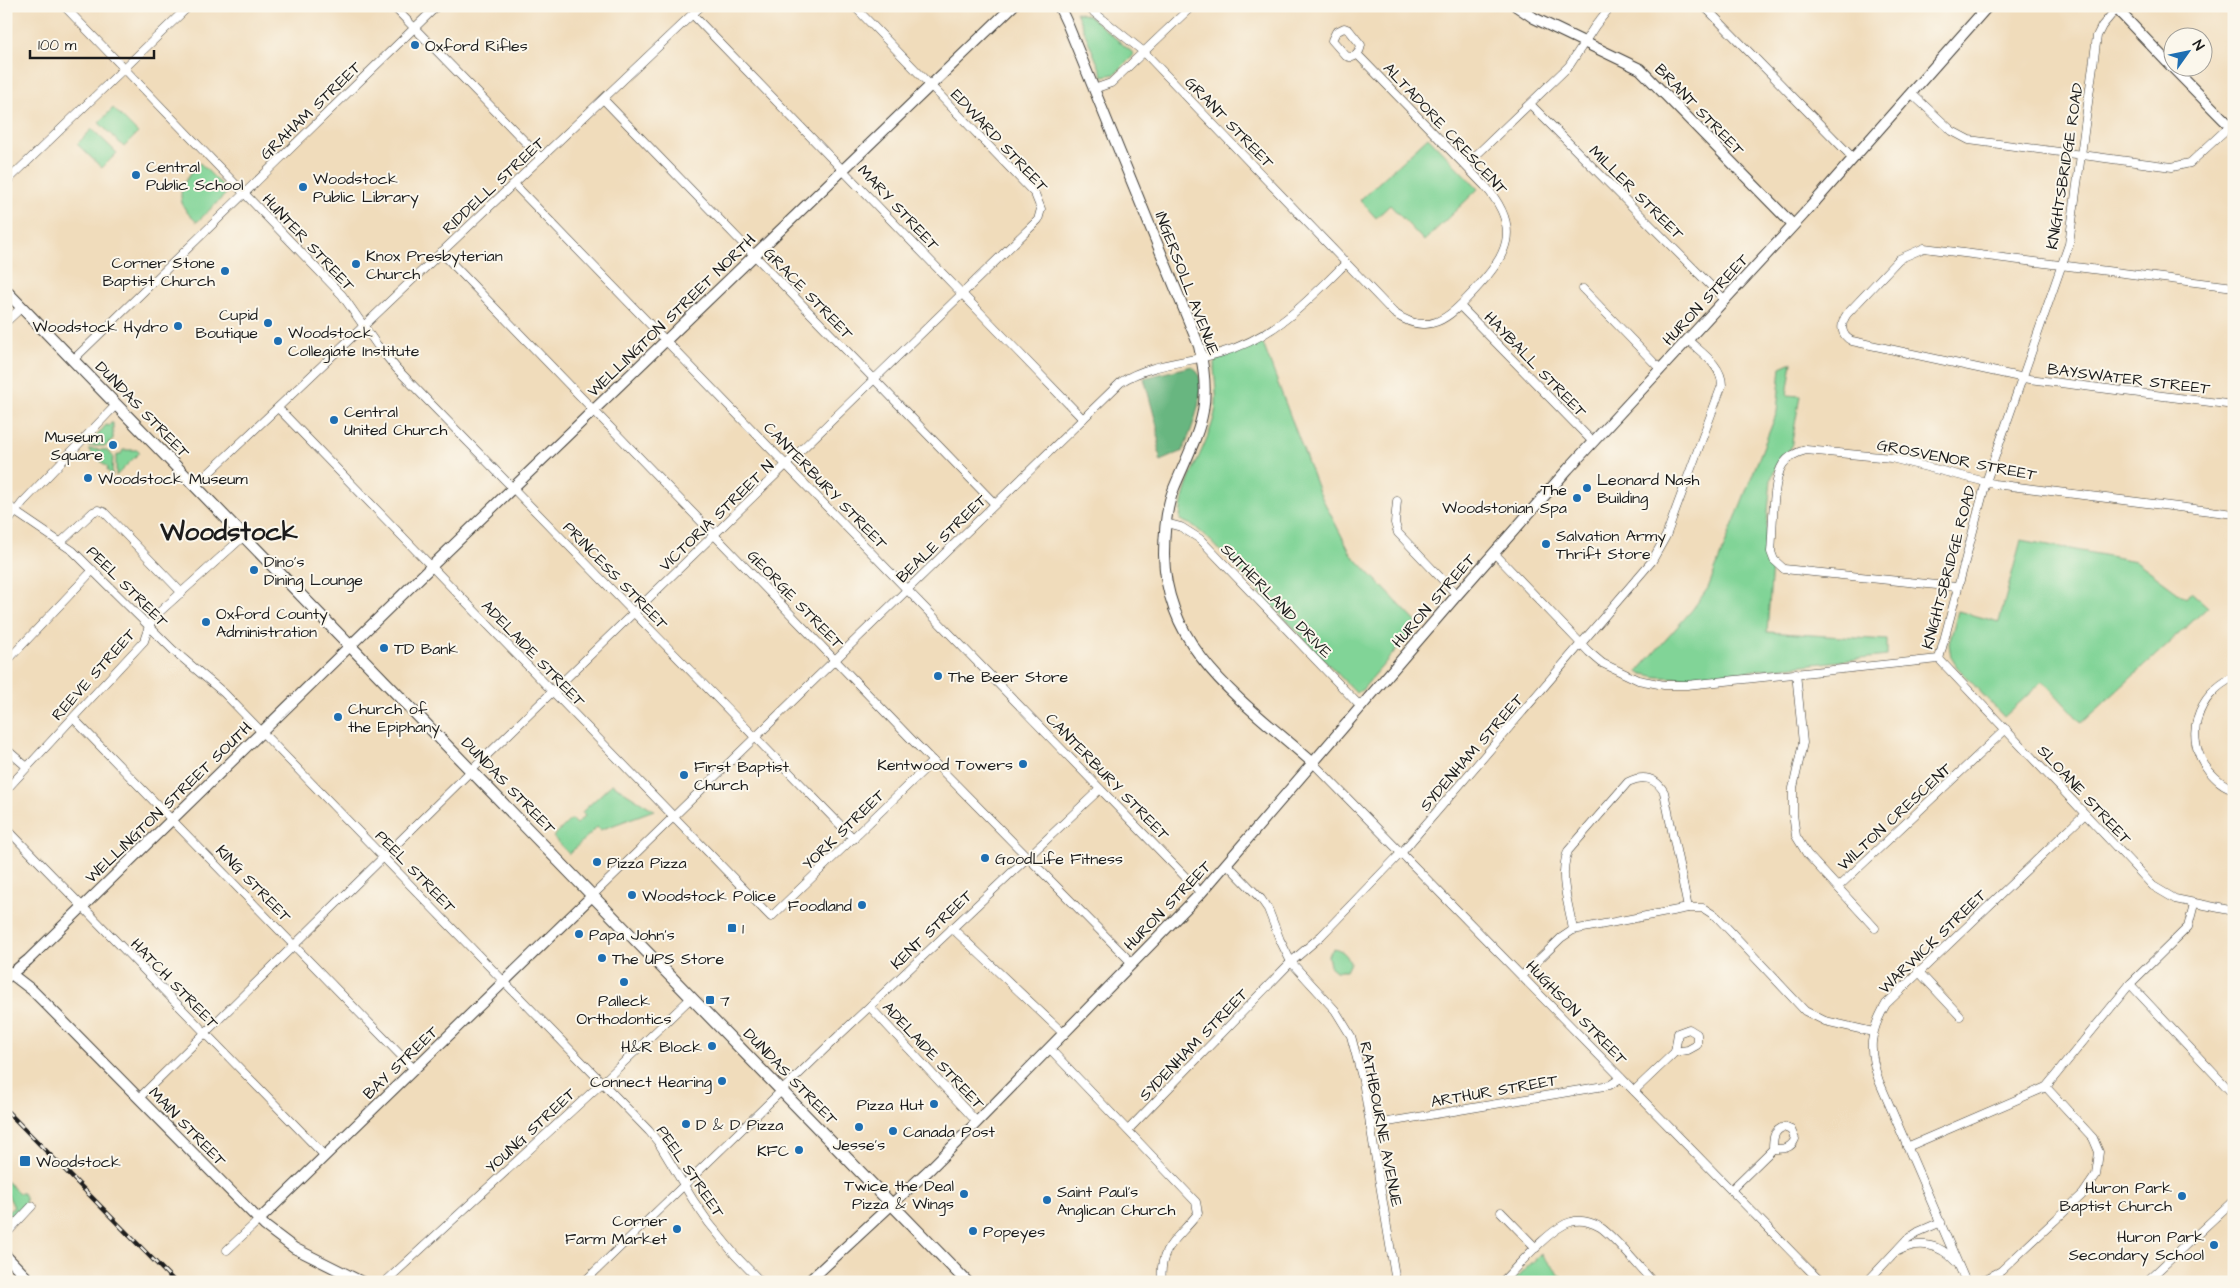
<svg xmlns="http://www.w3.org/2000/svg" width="2240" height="1288" font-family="'Architects Daughter',sans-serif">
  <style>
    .green { fill: #81d497; stroke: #4e785a }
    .forest { fill: #68b680; stroke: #42694e }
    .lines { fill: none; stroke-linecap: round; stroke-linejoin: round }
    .street-casing { stroke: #3c3934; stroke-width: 9 }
    .secondary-casing { stroke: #3c3934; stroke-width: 12 }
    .primary-casing { stroke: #3c3934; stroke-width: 13 }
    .street { stroke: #fff; stroke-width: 8 }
    .secondary { stroke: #fff; stroke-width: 10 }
    .primary { stroke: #fff; stroke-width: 11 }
    .rail-casing { stroke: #1c1c1c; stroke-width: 4.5 }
    .rail { stroke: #fbf7ec; stroke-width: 2.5; stroke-dasharray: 8; stroke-linecap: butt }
    .poi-dot { fill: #1f6fb2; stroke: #fbf7ec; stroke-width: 2 }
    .labels { text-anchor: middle; stroke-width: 4; stroke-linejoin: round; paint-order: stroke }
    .poi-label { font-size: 16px; fill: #1c1c1c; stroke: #fbf7ec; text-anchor: start }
    .street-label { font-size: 16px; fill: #1c1c1c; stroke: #fbf7ec }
    .town-label { font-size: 26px; font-weight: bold; fill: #1c1c1c; stroke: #fbf7ec }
  </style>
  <rect width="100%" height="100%" fill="#fbf7ec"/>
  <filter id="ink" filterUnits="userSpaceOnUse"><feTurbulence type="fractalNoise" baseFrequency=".02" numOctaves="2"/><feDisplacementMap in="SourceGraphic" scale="10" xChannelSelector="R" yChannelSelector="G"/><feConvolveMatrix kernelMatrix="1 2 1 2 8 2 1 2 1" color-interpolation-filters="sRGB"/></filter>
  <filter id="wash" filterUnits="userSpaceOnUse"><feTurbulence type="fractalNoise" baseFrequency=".0096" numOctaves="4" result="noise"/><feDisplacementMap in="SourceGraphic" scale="20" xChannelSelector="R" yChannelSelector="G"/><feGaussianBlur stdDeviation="1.12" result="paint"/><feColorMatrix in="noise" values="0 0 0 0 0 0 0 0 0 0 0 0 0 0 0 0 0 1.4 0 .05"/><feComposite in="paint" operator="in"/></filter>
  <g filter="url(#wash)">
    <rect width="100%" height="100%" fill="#f0dcbb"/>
    <g class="green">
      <path d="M1076,12L1089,16L1133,53V56L1115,74L1103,76Z"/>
      <path d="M113,108L138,133L124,147L99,123Z"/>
      <path d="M92,129L117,153L102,168L77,144Z"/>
      <path d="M1428,137L1478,189L1424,241L1390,205L1376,218L1360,200Z"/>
      <path d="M200,163L227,190V193L197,222C171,201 180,183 200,163Z"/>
      <path d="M1262,341L1319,492L1351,554L1418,624L1362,690L1356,693L1211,541L1194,526L1180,520C1181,483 1205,452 1214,417C1219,398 1214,381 1214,363C1220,355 1250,348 1262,341Z"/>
      <path d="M1792,362L1787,395L1800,396L1791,448L1779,460L1771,479L1765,545L1767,556L1772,566L1767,632L1887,640V656L1684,678L1657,677L1639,673L1638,671L1692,610L1708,588L1777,412L1781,367Z"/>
      <path d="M111,423H113V439L106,446H88L106,425L109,426Z"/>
      <path d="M88,449L106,450L113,456L112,476L107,470L108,468Z"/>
      <path d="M123,450H138L139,453L116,476V456L121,454Z"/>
      <path d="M2021,540L2136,561L2186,598L2191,592L2208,607L2082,723L2043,681L2004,717L1957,667L1951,657L1949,644L1958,611L1999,622Z"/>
      <path d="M612,784L654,810L600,830L597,827L569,854L553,837L571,819L576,824L585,816L582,812Z"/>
      <path d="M1334,948C1342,950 1347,954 1350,963L1346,971H1336L1330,966L1328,955Z"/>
      <path d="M6,1181L19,1193H23C30,1205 19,1213 11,1222L8,1211L14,1207L6,1191Z"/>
      <path d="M1541,1254L1566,1282H1512Z"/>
    </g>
    <path class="forest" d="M1192,366C1213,380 1190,433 1183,451L1160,461L1157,426L1144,378Z"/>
  </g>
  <g filter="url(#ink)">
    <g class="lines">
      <g class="street-casing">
        <g id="street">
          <path d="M64,6L342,295L377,345L397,369L854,839"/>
          <path d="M393,6L541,158"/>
          <path d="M1086,6L1144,52L1394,313C1428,337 1448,319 1473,292C1507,256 1523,229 1485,186L1357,54"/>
          <path d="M1704,6L1853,158"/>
          <path d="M693,15L1083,419"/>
          <path d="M1344,28L1349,30L1361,45C1360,52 1355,60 1346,56L1332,40L1336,32Z"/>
          <path d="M1094,89L1111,83L1192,6"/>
          <path d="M1912,94L1952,131L1969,140L2172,167L2190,163L2230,126"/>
          <path d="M604,100L995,504"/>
          <path d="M1530,104L1725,300"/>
          <path d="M1466,165L1569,66L1595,26L1611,6"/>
          <path d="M6,182L189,6"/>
          <path d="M514,184L1201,893"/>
          <path d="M441,252L913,741L1132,963"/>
          <path d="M2234,287L1924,248L1899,259L1847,314C1840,324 1840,335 1852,341L2029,379L2234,405"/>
          <path d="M1583,289L1660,369"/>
          <path d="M1460,306L1593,442"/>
          <path d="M6,322L22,307"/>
          <path d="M73,360L437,6"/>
          <path d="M278,408L771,917L933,761"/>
          <path d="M195,486L701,6"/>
          <path d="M1397,501L1395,523L1398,533L1457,595"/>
          <path d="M6,503L17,513L73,551L173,650L224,693L649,1131L658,1142L693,1200L709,1223L735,1255L761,1282"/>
          <path d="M1166,523L1181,527L1200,539L1361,707"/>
          <path d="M6,524L23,502L116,405"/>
          <path d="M61,542L93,512L98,510L104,512L182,593"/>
          <path d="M1494,553L1589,652L1602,663L1638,680L1664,685H1687L1939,659"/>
          <path d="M1956,587L1784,569L1774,560L1771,552C1773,531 1772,480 1783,464C1789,456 1797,452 1806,450L1891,458L1994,484L2234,514"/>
          <path d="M1939,659L1986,482L2069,244L2097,36L2102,26L2117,8"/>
          <path d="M1939,659L2153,886L2175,899L2234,911"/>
          <path d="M6,662L93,570"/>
          <path d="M1796,673L1803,743L1793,788V814L1796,836L1807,854L1875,928"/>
          <path d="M2234,677C2197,694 2182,738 2209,771C2216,779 2223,786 2234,789"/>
          <path d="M73,718L414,1069"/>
          <path d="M6,749L27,767"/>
          <path d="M1313,763L1821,1282"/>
          <path d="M6,790L144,641L149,626L155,616L243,537"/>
          <path d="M6,828L325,1156"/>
          <path d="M1227,864L1261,899L1268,909L1280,940L1291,962L1335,1010L1351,1036L1363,1081L1396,1282"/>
          <path d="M1838,887L2006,729"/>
          <path d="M593,895L1121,382C1151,363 1187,363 1220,353C1274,338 1308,301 1346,263"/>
          <path d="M952,928L1064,1034"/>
          <path d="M1573,930C1569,904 1558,877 1568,851L1628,782C1643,775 1655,777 1664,792L1688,908"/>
          <path d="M1918,971L1960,1016"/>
          <path d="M1523,975L1561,938L1573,930L1688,908H1703L1717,917L1805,1011L1825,1021L1873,1032"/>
          <path d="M2130,984L2234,1095"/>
          <path d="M870,1007L977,1122"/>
          <path d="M1689,1029L1697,1034V1045L1688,1050L1675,1052L1678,1033Z"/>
          <path d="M1050,1049L1196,1202L1198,1213C1180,1238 1158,1246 1162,1282"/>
          <path d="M1634,1091L1675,1052"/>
          <path d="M140,1097L480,762L1038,220L1041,209L1035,194L854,6"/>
          <path d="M1370,1125L1610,1085L1621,1078"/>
          <path d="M1128,1130L1291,962L1321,936L1402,852L1652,561L1666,536L1722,385C1722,365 1700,352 1688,340"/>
          <path d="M1907,1147L2046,1087L2130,984L2188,927L2194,904"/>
          <path d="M1731,1190L1773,1149C1773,1140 1773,1130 1784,1127L1791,1130L1795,1139C1791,1149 1783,1149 1773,1149"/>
          <path d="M1501,1212L1536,1248"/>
          <path d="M6,1234L32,1206"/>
          <path d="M227,1250L259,1220"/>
          <path d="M1898,1251C1919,1240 1940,1244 1955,1261"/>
          <path d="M385,1282L602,1083L692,997"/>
          <path d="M584,1282L833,1041L1100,789"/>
          <path d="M1502,1282C1517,1267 1551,1227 1571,1222C1581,1219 1591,1222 1600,1227C1615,1237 1639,1267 1653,1282"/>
          <path d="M1867,1282L1907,1239L1918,1232L1941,1222"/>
          <path d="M1966,1282L1879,1081C1868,1050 1869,1033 1886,1004L2085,814"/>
          <path d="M1980,1282L2001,1271L2083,1194L2096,1175L2099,1152L2093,1138L2046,1087"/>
          <path d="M2146,1282L2234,1200"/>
        </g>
      </g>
      <g class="secondary-casing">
        <g id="secondary">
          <path d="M1059,6L1067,23L1199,346C1214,410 1198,431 1174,488C1166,508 1164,532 1164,555C1166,653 1247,704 1313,763"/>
          <path d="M1516,6L1534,18L1640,69L1793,225"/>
          <path d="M2114,6L2172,67"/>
          <path d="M2173,68L2234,130"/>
          <path d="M6,970L32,990L49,1007L265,1226L294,1248L362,1282"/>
          <path d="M6,978L28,960L436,562L1013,6"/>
          <path d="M259,1220L593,895"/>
          <path d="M6,1256L31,1282"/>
          <path d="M808,1282L931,1168L977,1122L1201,893L1457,595L1568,469L1804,214L1988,6"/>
        </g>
      </g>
      <g class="primary-casing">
        <path id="primary" d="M6,291L967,1282"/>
      </g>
      <use href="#street" class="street"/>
      <use href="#secondary" class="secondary"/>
      <use href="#primary" class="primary"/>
      <g class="rail-casing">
        <path id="rail" d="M6,1110L175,1282"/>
      </g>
      <use href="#rail" class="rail"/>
    </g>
  </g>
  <g class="poi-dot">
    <circle cx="415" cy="45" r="5"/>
    <circle cx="136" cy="175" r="5"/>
    <circle cx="303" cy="187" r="5"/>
    <circle cx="356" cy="264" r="5"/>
    <circle cx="225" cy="271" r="5"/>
    <circle cx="268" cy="323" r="5"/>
    <circle cx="178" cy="326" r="5"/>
    <circle cx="278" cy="341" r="5"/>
    <circle cx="334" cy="420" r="5"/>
    <circle cx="113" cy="445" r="5"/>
    <circle cx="88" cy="478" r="5"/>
    <circle cx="1587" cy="488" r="5"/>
    <circle cx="1577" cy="498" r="5"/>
    <circle cx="1546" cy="544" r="5"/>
    <circle cx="254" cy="570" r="5"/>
    <circle cx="206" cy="622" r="5"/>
    <circle cx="384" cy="648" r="5"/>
    <circle cx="938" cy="676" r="5"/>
    <circle cx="338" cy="717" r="5"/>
    <circle cx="1023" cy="764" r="5"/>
    <circle cx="684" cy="775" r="5"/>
    <circle cx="985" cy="858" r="5"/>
    <circle cx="597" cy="862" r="5"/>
    <circle cx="632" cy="895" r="5"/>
    <circle cx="862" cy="905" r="5"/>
    <rect x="727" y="923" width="10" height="10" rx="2.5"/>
    <circle cx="579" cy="934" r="5"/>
    <circle cx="602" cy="958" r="5"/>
    <circle cx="624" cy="982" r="5"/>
    <rect x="705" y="995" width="10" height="10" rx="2.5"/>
    <circle cx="712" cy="1046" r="5"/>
    <circle cx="722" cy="1081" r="5"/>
    <circle cx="934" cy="1104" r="5"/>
    <circle cx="686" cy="1124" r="5"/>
    <circle cx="859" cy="1127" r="5"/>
    <circle cx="893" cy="1131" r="5"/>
    <circle cx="799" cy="1150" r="5"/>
    <rect x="19" y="1155" width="12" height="12" rx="2.5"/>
    <circle cx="964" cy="1194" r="5"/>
    <circle cx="2182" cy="1196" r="5"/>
    <circle cx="1047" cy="1200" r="5"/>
    <circle cx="677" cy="1229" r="5"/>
    <circle cx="973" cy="1231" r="5"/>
    <circle cx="2214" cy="1245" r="5"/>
  </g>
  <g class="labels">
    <g class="poi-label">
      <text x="425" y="51">Oxford Rifles</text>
      <text x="146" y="172">Central<tspan x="146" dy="18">Public School</tspan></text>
      <text x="313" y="184">Woodstock<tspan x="313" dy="18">Public Library</tspan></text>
      <text x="366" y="261">Knox Presbyterian<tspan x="366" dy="18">Church</tspan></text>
      <text x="215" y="268" text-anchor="end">Corner Stone<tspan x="215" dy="18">Baptist Church</tspan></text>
      <text x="258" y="320" text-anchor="end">Cupid<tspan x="258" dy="18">Boutique</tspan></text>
      <text x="168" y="332" text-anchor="end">Woodstock Hydro</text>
      <text x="288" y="338">Woodstock<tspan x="288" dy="18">Collegiate Institute</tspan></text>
      <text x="344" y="417">Central<tspan x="344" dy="18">United Church</tspan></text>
      <text x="103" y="442" text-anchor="end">Museum<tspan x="103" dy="18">Square</tspan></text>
      <text x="98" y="484">Woodstock Museum</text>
      <text x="1597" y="485">Leonard Nash<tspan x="1597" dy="18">Building</tspan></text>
      <text x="1567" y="495" text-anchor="end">The<tspan x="1567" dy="18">Woodstonian Spa</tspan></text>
      <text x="1556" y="541">Salvation Army<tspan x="1556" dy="18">Thrift Store</tspan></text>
      <text x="264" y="567">Dino's<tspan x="264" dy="18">Dining Lounge</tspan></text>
      <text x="216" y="619">Oxford County<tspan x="216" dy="18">Administration</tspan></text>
      <text x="394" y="654">TD Bank</text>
      <text x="948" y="682">The Beer Store</text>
      <text x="348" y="714">Church of<tspan x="348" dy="18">the Epiphany</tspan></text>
      <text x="1013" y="770" text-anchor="end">Kentwood Towers</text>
      <text x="694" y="772">First Baptist<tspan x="694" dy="18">Church</tspan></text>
      <text x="995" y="864">GoodLife Fitness</text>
      <text x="607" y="868">Pizza Pizza</text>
      <text x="642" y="901">Woodstock Police</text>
      <text x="852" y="911" text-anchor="end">Foodland</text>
      <text x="742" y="934">1</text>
      <text x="589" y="940">Papa John's</text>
      <text x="612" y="964">The UPS Store</text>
      <text x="624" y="1006" text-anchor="middle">Palleck<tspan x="624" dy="18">Orthodontics</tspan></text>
      <text x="720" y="1006">7</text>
      <text x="702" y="1052" text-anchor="end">H&amp;R Block</text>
      <text x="712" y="1087" text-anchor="end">Connect Hearing</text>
      <text x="924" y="1110" text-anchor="end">Pizza Hut</text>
      <text x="696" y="1130">D &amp; D Pizza</text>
      <text x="903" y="1137">Canada Post</text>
      <text x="859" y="1150" text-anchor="middle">Jesse's</text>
      <text x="789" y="1156" text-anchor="end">KFC</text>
      <text x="36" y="1167">Woodstock</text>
      <text x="954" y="1191" text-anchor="end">Twice the Deal<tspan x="954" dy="18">Pizza &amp; Wings</tspan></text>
      <text x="2172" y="1193" text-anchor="end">Huron Park<tspan x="2172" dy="18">Baptist Church</tspan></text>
      <text x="1057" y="1197">Saint Paul's<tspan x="1057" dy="18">Anglican Church</tspan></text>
      <text x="667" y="1226" text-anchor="end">Corner<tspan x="667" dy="18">Farm Market</tspan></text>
      <text x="983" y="1237">Popeyes</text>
      <text x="2204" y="1242" text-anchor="end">Huron Park<tspan x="2204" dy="18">Secondary School</tspan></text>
    </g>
    <g class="street-label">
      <text transform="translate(1700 109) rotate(46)" y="6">BRANT STREET</text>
      <text transform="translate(310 110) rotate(-44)" y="6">GRAHAM STREET</text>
      <text transform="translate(1230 122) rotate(46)" y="6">GRANT STREET</text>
      <text transform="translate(1446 128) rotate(47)" y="6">ALTADORE CRESCENT</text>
      <text transform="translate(1000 140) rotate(47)" y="6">EDWARD STREET</text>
      <text transform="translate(2064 166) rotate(-81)" y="6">KNIGHTSBRIDGE ROAD</text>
      <text transform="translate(493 185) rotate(-43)" y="6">RIDDELL STREET</text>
      <text transform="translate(1637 192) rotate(45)" y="6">MILLER STREET</text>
      <text transform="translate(899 207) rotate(47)" y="6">MARY STREET</text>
      <text transform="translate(309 242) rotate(47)" y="6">HUNTER STREET</text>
      <text transform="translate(1188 283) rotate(69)" y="6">INGERSOLL AVENUE</text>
      <text transform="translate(809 293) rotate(46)" y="6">GRACE STREET</text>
      <text transform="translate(1705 299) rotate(-47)" y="6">HURON STREET</text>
      <text transform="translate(671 315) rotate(-44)" y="6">WELLINGTON STREET NORTH</text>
      <text transform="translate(1536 364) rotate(46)" y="6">HAYBALL STREET</text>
      <text transform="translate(2129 378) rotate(7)" y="6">BAYSWATER STREET</text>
      <text transform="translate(143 409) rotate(46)" y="6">DUNDAS STREET</text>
      <text transform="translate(1957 459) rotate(11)" y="6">GROSVENOR STREET</text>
      <text transform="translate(826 485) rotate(46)" y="6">CANTERBURY STREET</text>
      <text transform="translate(716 515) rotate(-44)" y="6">VICTORIA STREET N</text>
      <text transform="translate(941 538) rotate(-44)" y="6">BEALE STREET</text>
      <text transform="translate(1948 567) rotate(-75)" y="6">KNIGHTSBRIDGE ROAD</text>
      <text transform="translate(616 575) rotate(46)" y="6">PRINCESS STREET</text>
      <text transform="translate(128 586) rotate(45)" y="6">PEEL STREET</text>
      <text transform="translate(796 599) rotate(46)" y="6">GEORGE STREET</text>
      <text transform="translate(1277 600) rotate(46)" y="6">SUTHERLAND DRIVE</text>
      <text transform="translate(1433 600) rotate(-49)" y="6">HURON STREET</text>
      <text transform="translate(534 653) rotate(46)" y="6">ADELAIDE STREET</text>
      <text transform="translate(93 674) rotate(-48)" y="6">REEVE STREET</text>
      <text transform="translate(1471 752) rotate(-49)" y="6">SYDENHAM STREET</text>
      <text transform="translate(1108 776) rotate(46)" y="6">CANTERBURY STREET</text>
      <text transform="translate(509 785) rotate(46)" y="6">DUNDAS STREET</text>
      <text transform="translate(2085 794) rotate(47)" y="6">SLOANE STREET</text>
      <text transform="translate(168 802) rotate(-44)" y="6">WELLINGTON STREET SOUTH</text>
      <text transform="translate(1894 816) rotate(-43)" y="6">WILTON CRESCENT</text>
      <text transform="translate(843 829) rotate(-44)" y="6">YORK STREET</text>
      <text transform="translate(416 871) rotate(46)" y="6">PEEL STREET</text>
      <text transform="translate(254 883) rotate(46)" y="6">KING STREET</text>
      <text transform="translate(1167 905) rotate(-46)" y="6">HURON STREET</text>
      <text transform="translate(931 929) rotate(-44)" y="6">KENT STREET</text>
      <text transform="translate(1932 941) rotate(-44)" y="6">WARWICK STREET</text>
      <text transform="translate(175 983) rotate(46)" y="6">HATCH STREET</text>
      <text transform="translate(1577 1012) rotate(46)" y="6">HUGHSON STREET</text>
      <text transform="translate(1193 1044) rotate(-46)" y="6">SYDENHAM STREET</text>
      <text transform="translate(934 1055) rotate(47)" y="6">ADELAIDE STREET</text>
      <text transform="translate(400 1062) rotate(-44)" y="6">BAY STREET</text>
      <text transform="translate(791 1076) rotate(46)" y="6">DUNDAS STREET</text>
      <text transform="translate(1494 1090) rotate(-10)" y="6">ARTHUR STREET</text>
      <text transform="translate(1382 1124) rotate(79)" y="6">RATHBOURNE AVENUE</text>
      <text transform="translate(188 1126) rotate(46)" y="6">MAIN STREET</text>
      <text transform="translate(530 1130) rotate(-43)" y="6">YOUNG STREET</text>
      <text transform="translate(691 1171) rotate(56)" y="6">PEEL STREET</text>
    </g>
    <g class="town-label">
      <text x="229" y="540">Woodstock</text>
    </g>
  </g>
  <rect width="2240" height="1288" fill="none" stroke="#fbf7ec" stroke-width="25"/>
  <g transform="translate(2188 52) rotate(57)"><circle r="24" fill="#fbf7ec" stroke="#a29f99"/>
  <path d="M0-4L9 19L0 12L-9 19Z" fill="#1f6fb2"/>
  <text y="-8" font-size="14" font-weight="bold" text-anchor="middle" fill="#1c1c1c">N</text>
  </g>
  <path d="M30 50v8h124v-8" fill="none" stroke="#1c1c1c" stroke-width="2.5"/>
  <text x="38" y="50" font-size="15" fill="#1c1c1c" stroke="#fbf7ec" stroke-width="4" paint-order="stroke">100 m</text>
</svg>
